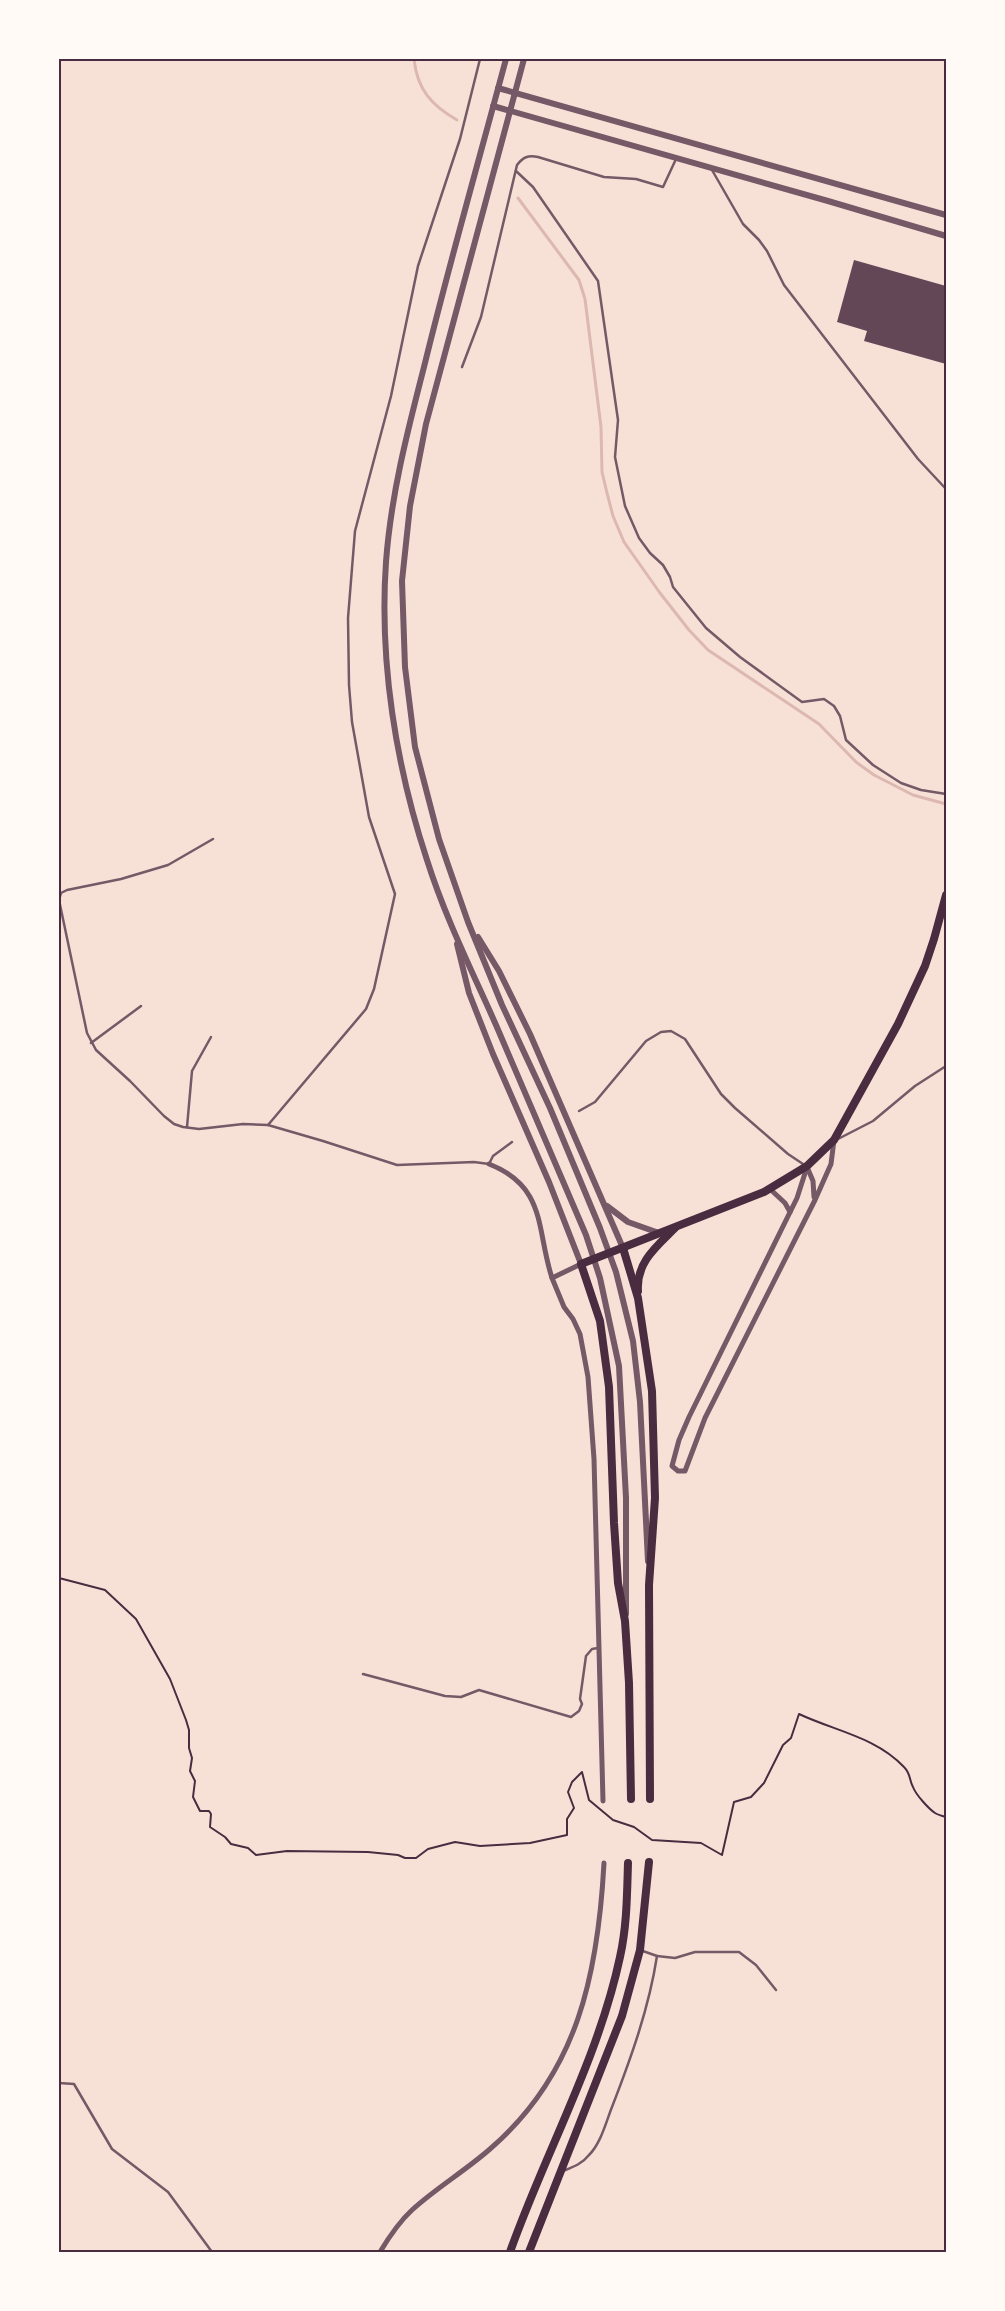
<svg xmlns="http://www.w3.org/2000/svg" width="1005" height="2311" font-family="'Exo 2',sans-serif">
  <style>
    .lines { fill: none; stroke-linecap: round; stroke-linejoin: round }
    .stream { stroke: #dcb8b0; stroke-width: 3 }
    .building { fill: #644757 }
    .path { stroke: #4a2c40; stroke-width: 2 }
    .service { stroke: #755966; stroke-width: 2.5 }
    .minor { stroke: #755966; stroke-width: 5 }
    .tertiary { stroke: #755966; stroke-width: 6 }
    .secondary { stroke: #4a2c40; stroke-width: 8 }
    .neatline { fill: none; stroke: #4a2c40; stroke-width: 2 }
  </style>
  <rect width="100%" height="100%" fill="#f7e1d7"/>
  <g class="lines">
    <g class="stream">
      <path d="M414,59C417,89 431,105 457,120"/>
      <path d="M518,198L579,280L585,299L601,427L602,472L607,493L613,516L624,542L660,593L689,630L708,650L819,724L856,762L874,775L913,795L946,804"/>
    </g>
  </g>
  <path class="building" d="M854,260L946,286V364L864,341L867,331L837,322Z"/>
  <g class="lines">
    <path class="path" d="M59,1578L105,1590L136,1619L170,1679L186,1720L189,1730V1748L192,1758L190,1771L195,1781L193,1797L200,1811H209L211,1814L210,1827L225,1837L231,1844L248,1848L256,1855L287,1851L368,1852L398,1855L405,1858H416L428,1849L455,1842L480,1846L530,1843L567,1835V1819L574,1808L568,1792L572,1782L582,1772L589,1800L613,1820L634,1827L652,1840L701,1843L722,1855L734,1802L751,1797L764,1783L783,1745L791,1738L799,1714C835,1731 876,1737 904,1767C911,1774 909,1780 913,1787C916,1795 929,1809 935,1813C938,1815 943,1816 946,1817"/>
    <g class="service">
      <path d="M712,170L743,224L759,240L767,251L784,285L918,459L946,489"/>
      <path d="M516,171L533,187L598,281L618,420L615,457L625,506L639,538L650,553L663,565L670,577L673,587L706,628L740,657L802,702L824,699L834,706L840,716L846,740L873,765L901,783L921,790L946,794"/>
      <path d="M462,367L481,317L517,165C523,157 528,155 538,157L604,177L636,179L663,187L676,159"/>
      <path d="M59,900L87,1033L96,1050L130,1081L164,1116L174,1124L183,1127L199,1129L243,1124L268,1125L323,1141L397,1165L474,1162L489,1164L493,1156L512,1142"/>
      <path d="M59,900L61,893L67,890L121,879L168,865L213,839"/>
      <path d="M91,1043L141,1006"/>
      <path d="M579,1111L595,1102L646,1041L661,1032L671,1031L685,1039L721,1094L735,1108L788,1154L806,1166"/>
      <path d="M268,1125L366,1009L374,989L395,894L369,817L352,722L349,685L348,618L355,531L391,396L418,266L460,139L480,59"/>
      <path d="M187,1127L192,1071L211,1037"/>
      <path d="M838,1139L873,1121L915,1086L946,1066"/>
      <path d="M363,1674L445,1696L461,1697L479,1690L571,1717L579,1711L582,1704L580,1699L586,1656L592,1649L598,1648"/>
      <path d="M657,1956L675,1958L695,1952H739L756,1965L776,1990"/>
      <path d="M59,2083L74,2084L112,2149L168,2192L212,2252"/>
      <path d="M563,2171C573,2167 582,2164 589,2155C601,2143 606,2122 612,2107C631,2058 649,2008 657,1956L640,1950"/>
    </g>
    <g class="minor">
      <path d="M489,1164C547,1187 536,1229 552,1278"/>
      <path d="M807,1167L797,1198L689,1417L679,1440L672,1466L678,1471H685L705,1418L815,1200L831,1164L834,1140"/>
      <path d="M807,1167L813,1181L814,1197"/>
      <path d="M770,1189L785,1203L790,1212"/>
      <path d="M581,1264L552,1278L564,1307L573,1319L580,1334L588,1377L594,1459L603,1801"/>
      <path d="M380,2252C389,2237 399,2222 412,2210C436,2188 465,2171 490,2149C578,2073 598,1974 604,1863"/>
    </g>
    <g class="tertiary">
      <path d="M506,59C479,160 450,261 425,363C408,429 391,494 386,562C379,662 396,766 427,860C445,917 472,971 496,1025C526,1095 556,1165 586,1235L600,1278L619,1366L626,1498V1614"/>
      <path d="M524,59L426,424L410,506L402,581L405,667L415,747L439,839L468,922L502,1005L550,1108L600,1228L616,1272L633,1341L640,1402L648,1561"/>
      <path d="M498,88L946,215"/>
      <path d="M493,106L828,201L946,236"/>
      <path d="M478,937L499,971L530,1034L623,1248"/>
      <path d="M457,944L469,993L493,1054L549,1182L581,1264"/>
      <path d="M607,1206L628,1222L659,1233"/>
    </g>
    <g class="secondary">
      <path d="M623,1248L638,1298L652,1391L655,1498L649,1585L650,1799"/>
      <path d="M638,1291C636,1262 657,1246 675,1228"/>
      <path d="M631,1799L629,1683L625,1621L618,1583L614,1523L609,1387L600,1321L581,1264L764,1192L807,1166L834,1140L898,1024L925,966L934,939L946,895"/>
      <path d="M510,2252C545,2153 598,2060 620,1957C627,1926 627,1894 628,1863"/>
      <path d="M529,2252L622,2016L640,1950L649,1862"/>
    </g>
  </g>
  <rect width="1005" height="2311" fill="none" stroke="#fffaf5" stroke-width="120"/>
  <rect x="60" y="60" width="885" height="2191" class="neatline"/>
</svg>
